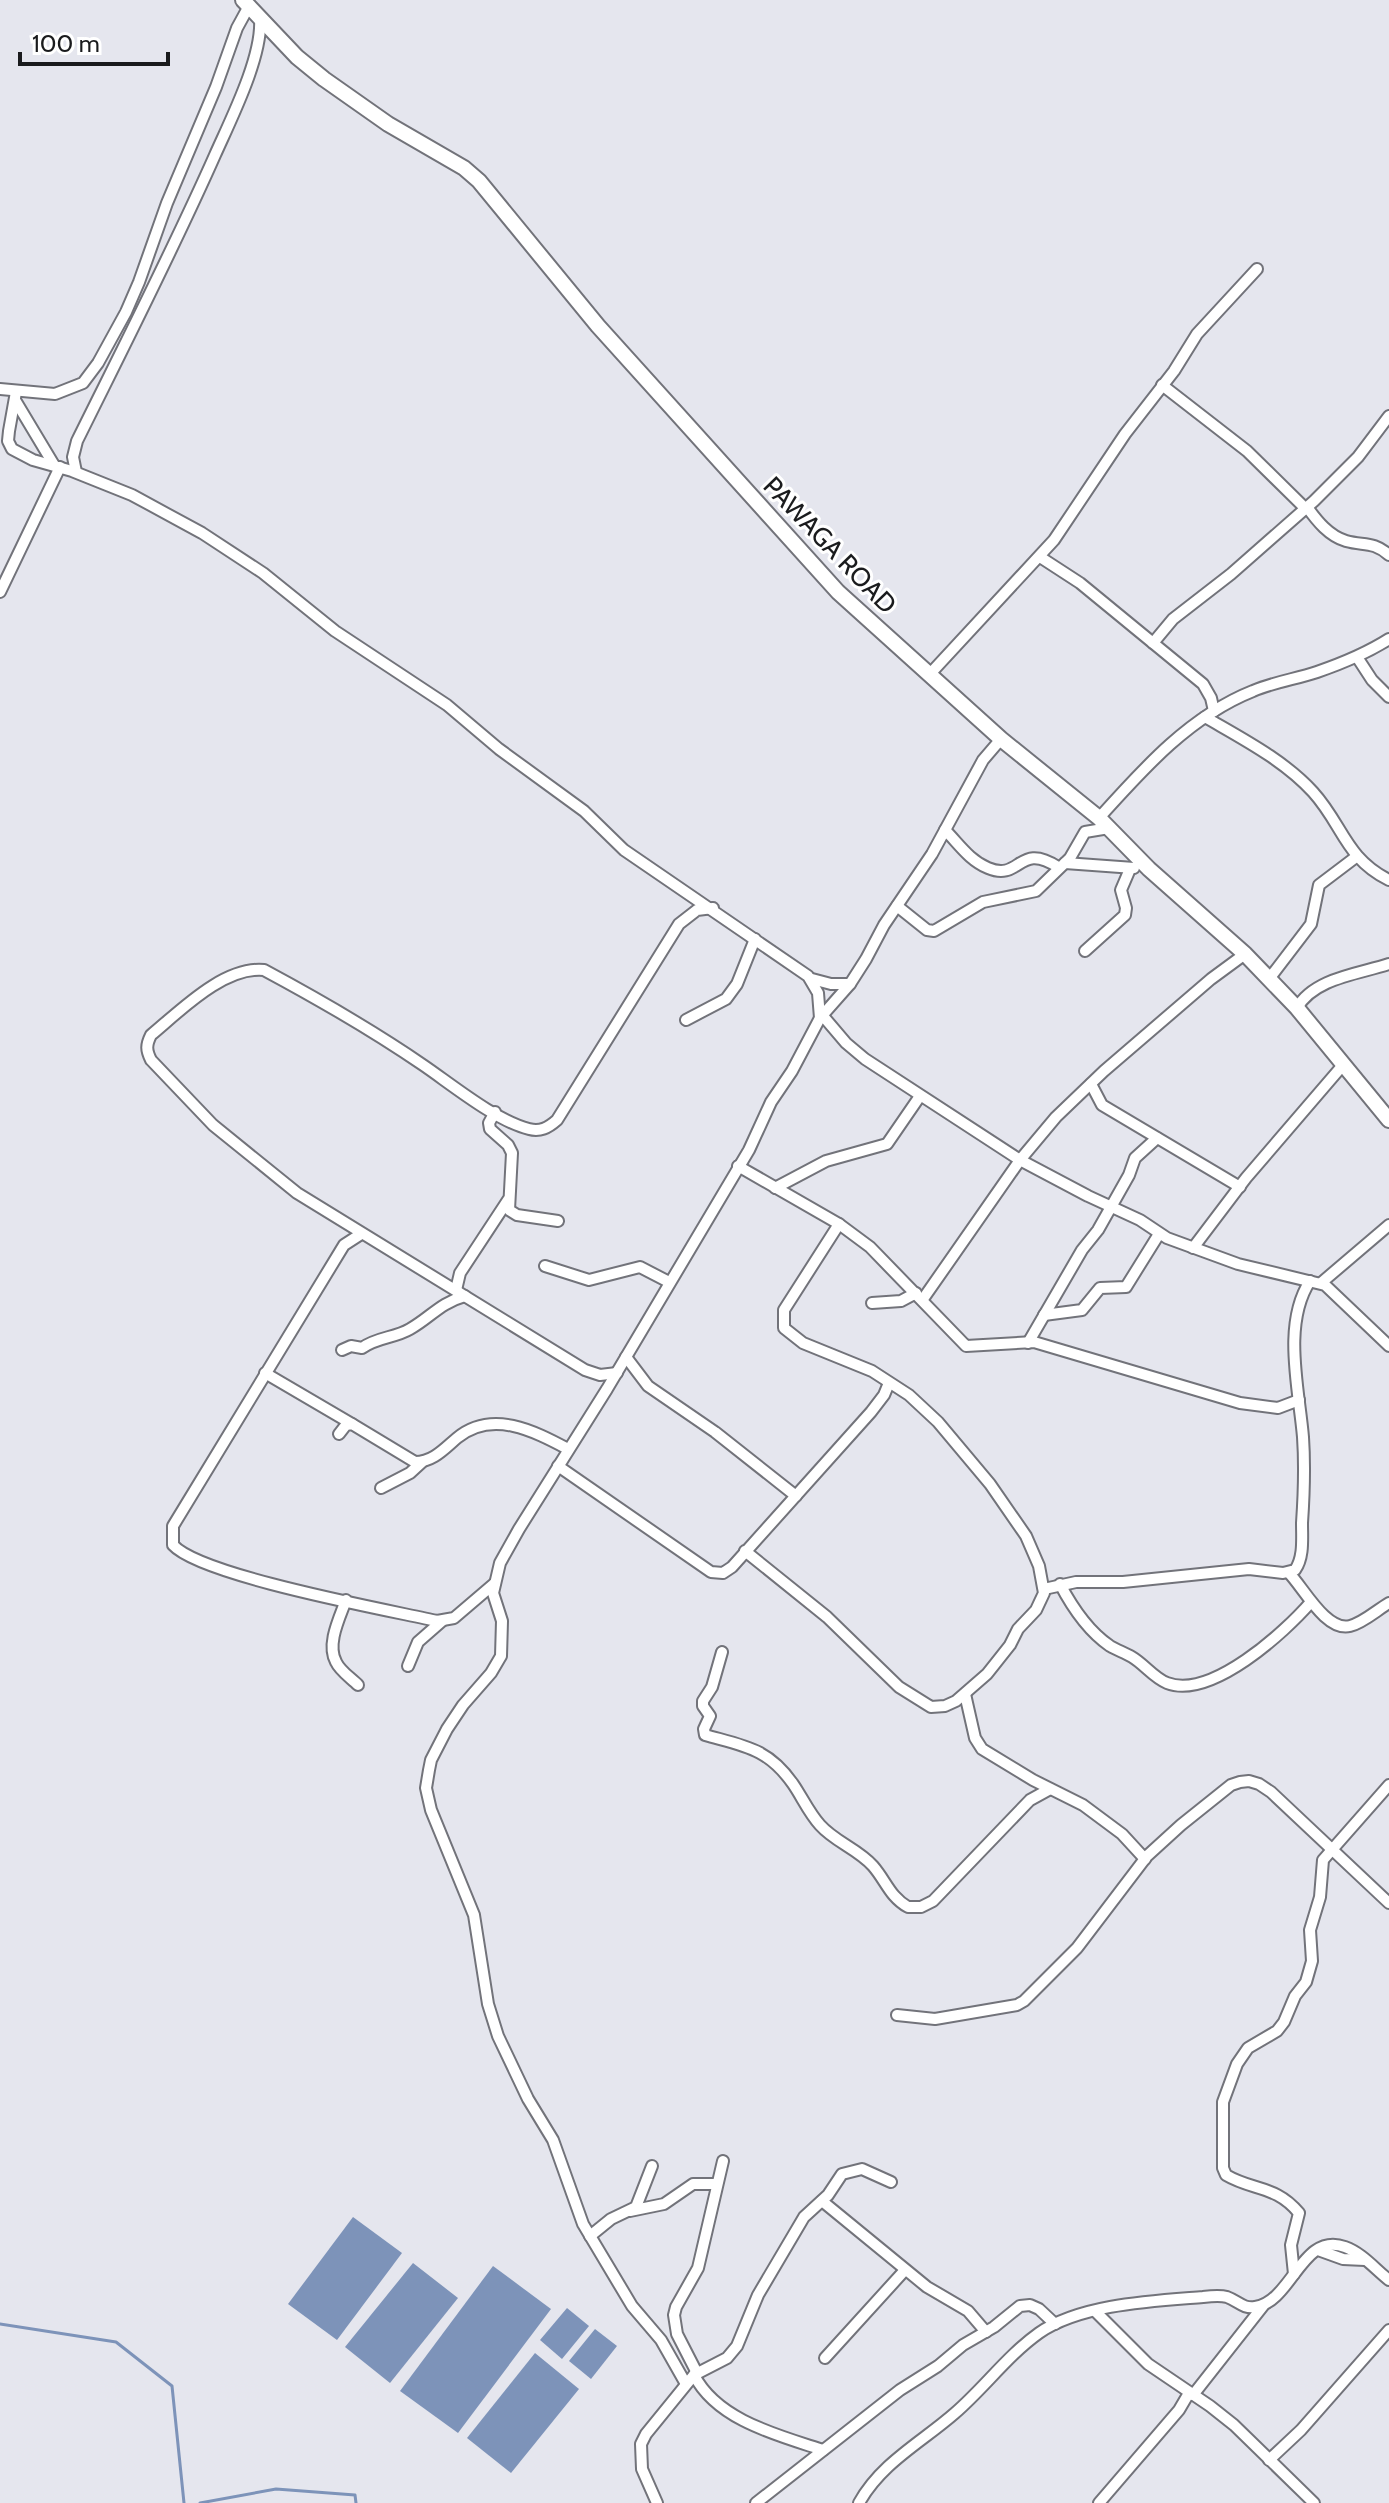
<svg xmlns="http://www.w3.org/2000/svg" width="1389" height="2503" font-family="Cabin,sans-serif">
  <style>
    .water { fill: #7d93b9 }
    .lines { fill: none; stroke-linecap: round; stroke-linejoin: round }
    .stream { stroke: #7d93b9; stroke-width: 3 }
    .street-casing { stroke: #72737a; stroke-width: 14 }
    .secondary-casing { stroke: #72737a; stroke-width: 18 }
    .street { stroke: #fff; stroke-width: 10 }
    .secondary { stroke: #fff; stroke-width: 14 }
    .labels { text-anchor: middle; stroke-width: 6; stroke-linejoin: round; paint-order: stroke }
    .street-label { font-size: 26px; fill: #1a1b1d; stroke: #fff }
  </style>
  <rect width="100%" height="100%" fill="#e5e6ee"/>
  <g class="water">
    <path d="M353,2217L402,2253L337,2340L288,2304Z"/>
    <path d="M413,2263L458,2298L390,2383L345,2347Z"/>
    <path d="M493,2266L551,2309L458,2433L400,2391Z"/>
    <path d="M567,2308L589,2326L562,2359L540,2340Z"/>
    <path d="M595,2329L617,2346L591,2379L569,2361Z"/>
    <path d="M535,2353L579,2389L511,2473L467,2438Z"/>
  </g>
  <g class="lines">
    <g class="stream">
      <path d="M0,2324L116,2342L172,2386L184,2503"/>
      <path d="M200,2503L276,2489L355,2495L356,2503"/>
    </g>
    <g class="street-casing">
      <g id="street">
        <path d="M1162,385L1247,451L1305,508"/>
        <path d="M0,389L55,394L83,383L98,363L126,312L139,282L167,203L216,87L237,28L249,6"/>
        <path d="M16,392L9,431L8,441L12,449L33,460L72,471L132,495L202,533L263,573L335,631L447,705L499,749L584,811L624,850L808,976L818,993L820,1018"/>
        <path d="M15,400L54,465"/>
        <path d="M76,472L73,457L77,441C124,346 172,252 215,155C231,119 263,56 260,18"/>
        <path d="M1307,507C1317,521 1329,536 1346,541C1364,546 1373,541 1389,555"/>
        <path d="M1040,557L1080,583L1203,684L1211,698L1214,711"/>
        <path d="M0,592L60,467"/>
        <path d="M1153,643L1173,619L1231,574L1314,501L1358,457L1389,416"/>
        <path d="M1357,657L1372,680L1389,697"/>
        <path d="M929,675L1054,540L1125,434L1174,371L1197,334L1257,269"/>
        <path d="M1205,717C1241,738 1284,760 1313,792C1343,825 1345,858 1389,880"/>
        <path d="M1099,818C1143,769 1190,716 1253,691C1274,682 1296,679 1317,672C1343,663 1367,653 1389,639"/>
        <path d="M945,830C959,844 969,860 988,868C1021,882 1018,841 1058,867"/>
        <path d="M1065,863L1134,868"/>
        <path d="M897,906L927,930L934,931L983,902L1036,891L1070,858L1085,832L1109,828"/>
        <path d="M1085,951L1125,915L1126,908L1121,890L1130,869"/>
        <path d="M812,979L831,984H850"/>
        <path d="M1269,979L1311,924L1319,885L1356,857"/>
        <path d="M1297,1008C1314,978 1359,974 1389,964"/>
        <path d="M823,1016L846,1043L865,1059L1020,1160L1088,1196L1140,1220L1167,1238L1238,1264L1325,1285L1389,1346"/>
        <path d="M686,1020L726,999L737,984L755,939"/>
        <path d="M1091,1084L1102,1105L1240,1187"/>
        <path d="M495,1112L489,1123L490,1129L508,1145L512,1153L509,1210L517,1215L558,1221"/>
        <path d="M738,1166L839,1224L870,1247L966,1346L1034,1342L1240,1403L1278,1408L1299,1400"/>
        <path d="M775,1188L826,1161L887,1144L920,1096"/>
        <path d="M361,1234L344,1245L173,1526V1545C201,1576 388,1610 437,1621L454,1618L495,1583"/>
        <path d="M1193,1248L1246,1178L1343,1065"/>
        <path d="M545,1266L589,1280L640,1267L669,1282"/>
        <path d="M1321,1283L1389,1225"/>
        <path d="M456,1290L460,1273L508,1200"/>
        <path d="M923,1299L1020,1160L1056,1117L1104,1071L1211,979L1245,954"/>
        <path d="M872,1303L901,1301L916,1293"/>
        <path d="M1044,1315L1082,1310L1100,1288L1126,1287L1159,1234"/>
        <path d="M1028,1343L1082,1250L1098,1230L1129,1175L1135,1158L1157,1138"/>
        <path d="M342,1350L351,1346L362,1348C377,1337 395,1338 410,1329C431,1317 440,1303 465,1296"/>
        <path d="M626,1357L648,1386L715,1432L796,1496"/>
        <path d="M265,1373L352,1424"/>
        <path d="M617,1373L600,1375L585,1370L297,1193L213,1125L151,1060C146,1050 146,1045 151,1035C180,1011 224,966 264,970C318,999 372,1030 423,1065C451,1084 496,1121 529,1129C540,1132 548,1128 557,1120L679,924L697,910L713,908"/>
        <path d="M339,1434L346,1425L352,1424L415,1462C433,1462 444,1449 457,1438C492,1409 534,1431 568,1449"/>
        <path d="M558,1466L711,1572L723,1573L732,1567L871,1412L884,1395L889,1383"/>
        <path d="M381,1488L410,1473L422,1462"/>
        <path d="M745,1551L827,1617L899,1687L931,1707L945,1706L956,1701L987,1674L1010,1645L1018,1629L1036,1610L1044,1593L1039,1566L1026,1536L990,1484L938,1422L909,1395L872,1371L803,1343L784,1328V1310L839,1224"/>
        <path d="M1289,1573C1303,1587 1326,1632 1350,1626C1363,1623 1377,1610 1389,1603"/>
        <path d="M1060,1584C1072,1607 1088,1631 1110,1646C1117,1650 1125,1653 1132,1657C1144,1664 1154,1678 1167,1683C1211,1700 1285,1632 1311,1602"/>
        <path d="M1044,1589L1076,1582H1123L1249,1569L1283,1573L1295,1570C1304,1557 1302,1539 1302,1523C1304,1494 1305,1466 1303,1437C1299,1389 1282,1324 1310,1281"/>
        <path d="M346,1600C340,1617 326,1644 336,1662C340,1671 351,1678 358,1685"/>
        <path d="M722,1652L712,1687L703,1701V1706L710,1716L704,1729L705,1735C744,1746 768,1748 793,1784C802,1797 809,1813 820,1825C835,1842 858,1849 873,1866C886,1881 890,1897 908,1907H921L933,1901L1030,1800L1050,1789"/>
        <path d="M408,1666L418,1642L442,1621"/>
        <path d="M965,1694L975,1738L982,1749L1033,1780L1083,1805L1122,1834L1145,1859"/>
        <path d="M897,2015L935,2019L1017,2005L1024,2001L1077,1948L1147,1856L1181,1825L1231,1785L1240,1782L1249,1781L1259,1784L1271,1792L1389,1903"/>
        <path d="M822,2201L927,2287L968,2311L986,2332"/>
        <path d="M630,2211L664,2204L693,2184H716"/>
        <path d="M590,2236L611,2219L636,2207L652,2166"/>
        <path d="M1318,2250L1343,2259L1365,2260"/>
        <path d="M1294,2274L1291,2245L1299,2213C1276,2185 1253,2191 1226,2175L1223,2168V2102L1237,2064L1248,2048L1277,2031L1284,2022L1295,1996L1306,1982L1312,1961L1310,1930L1320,1897L1323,1860L1389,1785"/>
        <path d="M1096,2312L1148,2364L1210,2406L1234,2425L1314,2503"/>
        <path d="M825,2358L905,2270"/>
        <path d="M697,2373L677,2334L674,2315L676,2307L698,2268L723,2161"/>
        <path d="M694,2375C717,2420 777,2435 823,2450"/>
        <path d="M686,2384L661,2340L632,2306L583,2224L553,2140L528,2099L498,2036L488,2004L474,1915L431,1810L426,1788L429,1770L431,1760L447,1729L463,1705L491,1673L501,1656L502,1621L493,1593L500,1563L519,1529L607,1389L749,1150L771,1102L792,1071L820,1018L850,984L866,959L884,925L932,854L983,760L1001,739"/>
        <path d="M1193,2395L1263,2306"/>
        <path d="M1269,2460L1301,2430L1389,2330"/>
        <path d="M657,2503L642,2469L641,2444L646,2434L694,2375L727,2358L737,2346L758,2295L804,2217L828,2195L842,2174L862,2169L891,2182"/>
        <path d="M756,2503L900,2390L938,2366L963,2345L994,2327L1020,2306L1030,2305L1039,2309L1055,2324"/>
        <path d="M859,2503C881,2463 922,2442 955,2413C984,2388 1008,2355 1039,2333C1081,2304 1153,2301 1203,2297C1211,2296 1220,2295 1227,2297C1238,2301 1243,2309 1255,2307C1292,2302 1302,2231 1345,2247C1362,2253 1375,2269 1389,2280"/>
        <path d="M1099,2503L1179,2410L1189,2393"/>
      </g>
    </g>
    <g class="secondary-casing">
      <path id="secondary" d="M243,0L297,57L324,79L388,124L464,168L479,181L598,326L838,592L1001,739L1099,818L1149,869L1245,954L1297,1008L1389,1120"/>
    </g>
    <use href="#street" class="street"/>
    <use href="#secondary" class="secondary"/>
  </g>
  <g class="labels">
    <g class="street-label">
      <text transform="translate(830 545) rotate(46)" y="9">PAWAGA ROAD</text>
    </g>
  </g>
  <path d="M20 52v12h148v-12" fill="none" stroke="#1a1b1d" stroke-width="4"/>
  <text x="32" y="52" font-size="24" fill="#1a1b1d" stroke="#ffffff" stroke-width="6" paint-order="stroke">100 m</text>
</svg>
